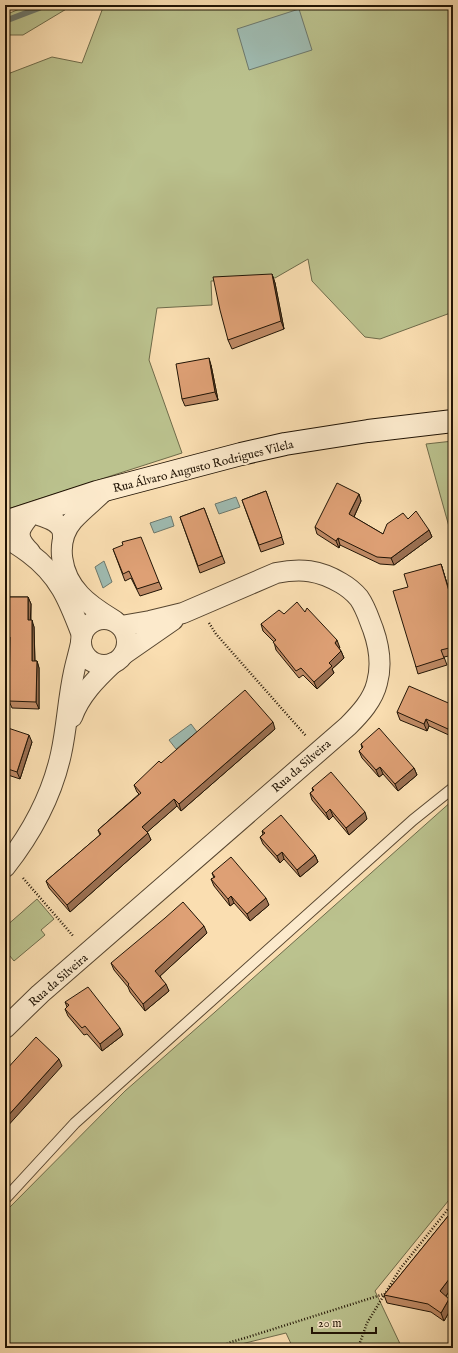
<svg xmlns="http://www.w3.org/2000/svg" width="458" height="1353" font-family="'IM FELL English',serif">
  <style>
    .green { fill: #bbc28e; stroke: #6e6b4a }
    .water { fill: #9fbbb1; stroke: #6d786c }
    .lines { fill: none; stroke-linecap: round; stroke-linejoin: round }
    .stream { stroke: #6d786c; stroke-width: 6 }
    .service-casing { stroke: #574630; stroke-width: 12 }
    .minor-casing { stroke: #574630; stroke-width: 22 }
    .secondary-casing { stroke: #211405; stroke-width: 24 }
    .path { stroke: #211405; stroke-width: 2.5; stroke-dasharray: 1 2; stroke-linecap: butt }
    .service { stroke: #fceacc; stroke-width: 10 }
    .minor { stroke: #fceacc; stroke-width: 20 }
    .secondary { stroke: #fceacc; stroke-width: 22 }
    .wall { fill: #bf8a65; stroke: #211405 }
    .shaded-wall { fill: #9b7052; stroke: #211405 }
    .building { fill: #dea075; stroke: #211405 }
    .labels { text-anchor: middle; stroke-width: 4; stroke-linejoin: round; paint-order: stroke }
    .street-label { font-size: 12px; fill: #211405; stroke: #fceacc }
  </style>
  <rect width="100%" height="100%" fill="#fadeb1"/>
  <filter id="stains"><feTurbulence type="fractalNoise" baseFrequency=".005" numOctaves="4"/><feColorMatrix values="0 0 0 0 .2 0 0 0 0 .09 0 0 0 0 .02 0 0 0 .5 -.17"/></filter>
  <radialGradient id="worn" r=".72"><stop offset=".6" stop-color="#630" stop-opacity="0"/><stop offset="1" stop-color="#630" stop-opacity=".3"/></radialGradient>
  <g class="green">
    <path d="M29,5H73L23,35H5V15Z"/>
    <path d="M104,5H446L453,20V312L380,339L365,337L312,281L308,259L275,278L211,281L212,305L157,308L149,360L182,453L5,510V75L52,57L82,63Z"/>
    <path d="M453,441V541L426,444Z"/>
    <path d="M453,800V1195L375,1291L402,1348H293L286,1333L225,1348H5V1212L125,1091L215,1012Z"/>
    <path d="M37,899L54,919L41,930L45,935L14,961L5,950V927Z"/>
  </g>
  <g class="water">
    <path d="M299,9L312,50L249,70L237,29Z"/>
    <path d="M236,497L240,507L219,514L215,504Z"/>
    <path d="M171,516L174,526L154,533L150,523Z"/>
    <path d="M104,561L112,582L103,588L95,567Z"/>
    <path d="M191,724L197,732L176,749L169,740Z"/>
  </g>
  <g class="lines">
    <path class="stream" d="M5,21L39,8"/>
    <g class="service-casing">
      <path id="service" d="M5,1199L75,1123L413,820L453,788"/>
    </g>
    <g class="minor-casing">
      <g id="minor">
        <path d="M105,490C95,500 83,509 73,520C54,542 61,575 80,595C90,606 102,613 115,621"/>
        <path d="M5,538C14,542 21,547 29,553C60,576 69,601 82,635"/>
        <path d="M30,552C14,536 18,529 32,513C41,516 56,519 61,528C63,531 63,535 63,538"/>
        <circle cx="104" cy="642" r="23"/>
        <path d="M124,654L173,620"/>
        <path d="M72,717C80,695 96,679 113,663"/>
        <path d="M5,867C31,834 52,795 61,754C67,727 68,699 74,672C76,662 79,653 81,643"/>
        <path d="M5,1028L40,994L348,726C360,714 373,700 377,683C382,665 379,646 373,629C369,619 366,608 359,598C354,592 348,587 341,583C319,570 301,568 276,573L183,613L150,621L121,626"/>
      </g>
    </g>
    <g class="secondary-casing">
      <path id="secondary" d="M5,522L97,492L241,454L285,444L368,431L453,421"/>
    </g>
    <g class="path">
      <path d="M209,623L216,634L306,736"/>
      <path d="M23,878L74,937"/>
      <path d="M219,1348L231,1342L245,1338L384,1294"/>
      <path d="M358,1348L367,1323L400,1269L453,1203"/>
    </g>
    <use href="#service" class="service"/>
    <use href="#minor" class="minor"/>
    <use href="#secondary" class="secondary"/>
  </g>
  <g class="wall">
    <path d="M272,274L275,283L284,329L232,349L228,340Z"/>
    <path d="M211,365L218,400L185,406L182,399Z"/>
    <path d="M266,491L284,544L261,552L242,500Z"/>
    <path d="M359,494L361,501L354,517L383,534L408,519L429,530L432,537L394,565L380,564L340,545L339,548L317,534L315,527Z"/>
    <path d="M204,508L225,563L200,573L180,517Z"/>
    <path d="M113,549L159,582L162,589L140,596L131,578L125,581Z"/>
    <path d="M441,564L453,603V655L444,657L447,665L418,674L416,667L408,587Z"/>
    <path d="M5,597H28L31,604V620L34,627L35,661H37L39,668V709L12,708L9,701L10,644H5Z"/>
    <path d="M305,612L340,648H339L341,651L344,658L332,669L334,673L317,689L303,675L299,678L276,650L274,642L263,631L261,624L284,614Z"/>
    <path d="M453,705L451,736L429,726L427,731L400,720L397,712Z"/>
    <path d="M5,727L32,742L20,779L5,774Z"/>
    <path d="M275,729L181,811L177,806L147,832L151,840L70,912L49,888L46,881L100,835L98,830L139,794L137,792L134,785L161,763Z"/>
    <path d="M361,744L414,768L417,775L398,791L383,774L379,777L362,758L359,751L362,748Z"/>
    <path d="M312,788L367,819L349,835L333,816L329,820L312,800L310,793L313,791Z"/>
    <path d="M262,831L315,855L318,862L300,877L284,859L280,863L263,844L260,837L263,834Z"/>
    <path d="M212,873L269,905L250,921L234,903L230,906L214,886L211,879L214,878Z"/>
    <path d="M207,933L160,976L169,991L145,1011L130,992L128,987L114,970L111,963Z"/>
    <path d="M65,1002L123,1035L102,1051L87,1034L84,1035L68,1016L65,1009L67,1007Z"/>
    <path d="M453,1210V1286L446,1296L452,1307L444,1321L431,1312L387,1303L384,1295Z"/>
  </g>
  <g class="shaded-wall">
    <path d="M272,274L275,283L284,329L281,321Z"/>
    <path d="M209,358L211,365L218,400L215,392Z"/>
    <path d="M359,494L361,501L352,521L349,514Z"/>
    <path d="M429,530L432,537L394,565L391,558Z"/>
    <path d="M338,538L340,545L339,548L336,541Z"/>
    <path d="M441,564L453,603V605Z"/>
    <path d="M28,597L31,604L30,627L28,620Z"/>
    <path d="M32,620L34,627L35,668L32,661Z"/>
    <path d="M337,640L340,648L338,650L335,643Z"/>
    <path d="M341,651L344,658L332,669L334,673L317,689L314,682L329,663Z"/>
    <path d="M37,661L39,668V709L36,702Z"/>
    <path d="M453,718V731L451,736L448,729Z"/>
    <path d="M426,719L429,726L427,731L424,724Z"/>
    <path d="M273,722L275,729L181,811L179,804Z"/>
    <path d="M29,735L32,742L20,779L17,772Z"/>
    <path d="M380,767L383,774L379,777L376,770Z"/>
    <path d="M414,768L417,775L398,791L395,784Z"/>
    <path d="M174,799L177,806L145,834L142,827Z"/>
    <path d="M6,800L9,807L5,813V802Z"/>
    <path d="M330,809L333,816L329,820L326,813Z"/>
    <path d="M365,812L367,819L349,835L346,828Z"/>
    <path d="M148,833L151,840L70,912L67,905Z"/>
    <path d="M282,852L284,859L280,863L277,856Z"/>
    <path d="M315,855L318,862L300,877L297,870Z"/>
    <path d="M231,896L234,903L230,906L228,899Z"/>
    <path d="M266,898L269,905L250,921L247,914Z"/>
    <path d="M204,926L207,933L158,978L155,971Z"/>
    <path d="M166,984L169,991L145,1011L143,1004Z"/>
    <path d="M120,1028L123,1035L102,1051L100,1044Z"/>
    <path d="M59,1059L62,1066L5,1129V1119Z"/>
    <path d="M453,1274V1286L443,1300L440,1291Z"/>
    <path d="M449,1299L452,1307L444,1321L441,1313Z"/>
  </g>
  <g class="building">
    <path d="M272,274L281,321L228,340L220,310L213,277Z"/>
    <path d="M209,358L215,392L182,399L176,364Z"/>
    <path d="M337,483L359,494L349,514L383,534L387,524L403,513L408,519L416,511L429,530L391,558L377,557L338,538L336,541L315,527Z"/>
    <path d="M266,491L282,537L259,545L242,500Z"/>
    <path d="M204,508L222,556L198,566L180,517Z"/>
    <path d="M141,537L159,582L137,589L129,571L123,574L113,549L123,545L122,542Z"/>
    <path d="M441,564L453,605V647L441,650L444,658L416,667L393,591L408,587L404,574Z"/>
    <path d="M5,597H28V620H32V661H37L36,702L9,701L10,637H5Z"/>
    <path d="M297,602L305,612L307,608L337,640L335,643L341,651L329,663L332,666L314,682L301,668L296,671L273,642L276,640L261,624L279,610L284,614Z"/>
    <path d="M409,686L453,705V718L448,729L426,719L424,724L397,712Z"/>
    <path d="M245,690L273,722L179,804L174,799L142,827L148,833L67,905L46,881L101,834L98,830L141,793L134,785L159,761L161,763Z"/>
    <path d="M5,727L29,735L17,772L5,768Z"/>
    <path d="M379,728L414,768L395,784L380,767L376,770L359,751L363,747L361,744Z"/>
    <path d="M331,772L365,812L346,828L330,809L326,813L310,793L314,790L312,788Z"/>
    <path d="M281,815L315,855L297,870L282,852L277,856L260,837L265,833L262,831Z"/>
    <path d="M231,857L266,898L247,914L231,896L228,899L211,879L215,877L212,873Z"/>
    <path d="M183,902L204,926L155,971L166,984L143,1004L128,985L129,984L111,963L165,918Z"/>
    <path d="M88,987L120,1028L100,1044L85,1026L82,1028L65,1009L69,1005L65,1002Z"/>
    <path d="M36,1037L59,1059L5,1119V1071Z"/>
    <path d="M453,1210V1274L440,1291L449,1299L441,1313L428,1304L384,1295Z"/>
  </g>
  <g class="labels">
    <g class="street-label">
      <text transform="translate(203 466) rotate(-14)" y="4">Rua Álvaro Augusto Rodrigues Vilela</text>
      <text transform="translate(301 766) rotate(-41)" y="4">Rua da Silveira</text>
      <text transform="translate(58 980) rotate(-41)" y="4">Rua da Silveira</text>
    </g>
  </g>
  <rect width="458" height="1353" fill="none" stroke="#fadeb1" stroke-width="20"/>
  <rect x="6" y="6" width="446" height="1341" fill="none" stroke="#211405" stroke-width="2"/>
  <rect x="10" y="10" width="438" height="1333" fill="none" stroke="#211405"/>
  <path d="M312 1327v6h64v-6" fill="none" stroke="#211405" stroke-width="2"/>
  <text x="318" y="1327" font-size="12" fill="#211405" stroke="#fceacc" stroke-width="3" paint-order="stroke">20 m</text>
  <rect width="100%" height="100%" filter="url(#stains)"/>
  <rect width="100%" height="100%" fill="url(#worn)"/>
</svg>
